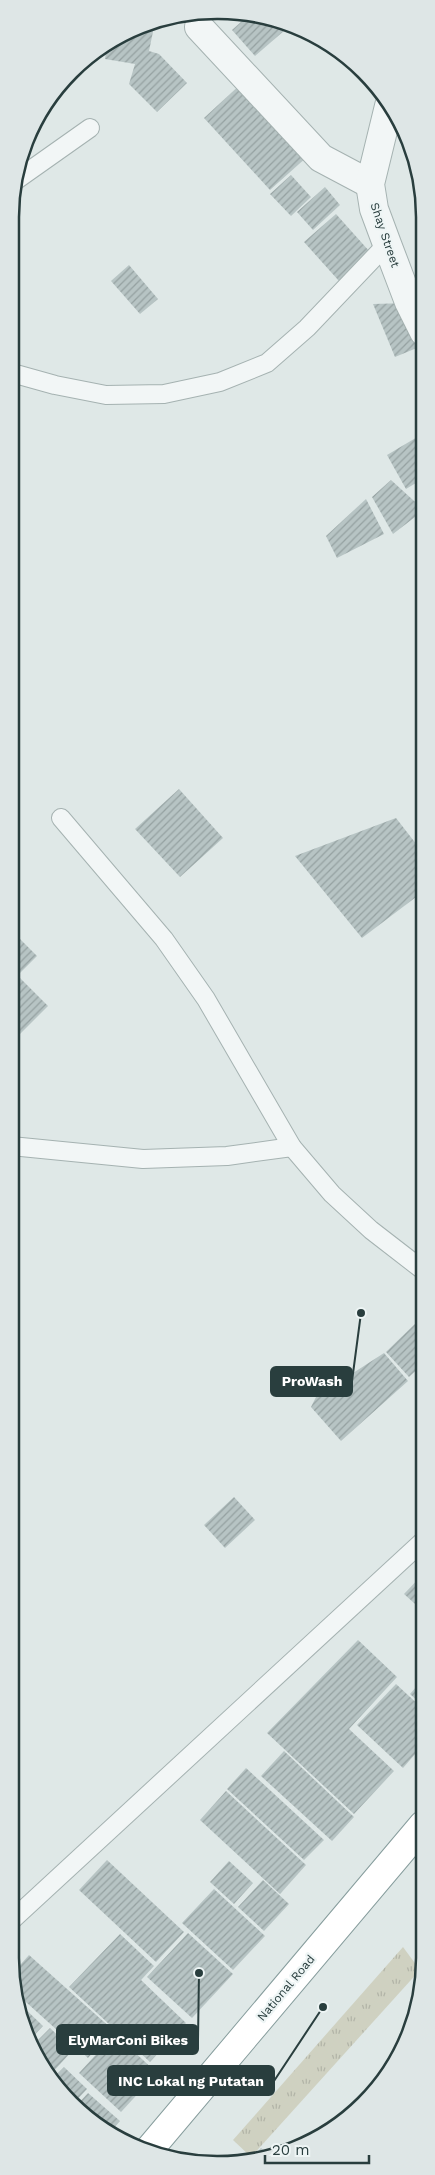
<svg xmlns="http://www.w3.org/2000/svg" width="435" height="2175" font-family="'Work Sans',sans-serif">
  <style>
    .grass { fill: url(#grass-tufts) }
    .building { fill: url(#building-hatch) }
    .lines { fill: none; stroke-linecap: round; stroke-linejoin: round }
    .service-casing { stroke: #a5b2b1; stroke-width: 20 }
    .minor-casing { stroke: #a5b2b1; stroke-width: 30 }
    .trunk-casing { stroke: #879d9d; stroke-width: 30 }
    .service { stroke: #f2f6f6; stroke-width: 18 }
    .minor { stroke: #f2f6f6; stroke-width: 28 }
    .trunk { stroke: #fff; stroke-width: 28 }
    .labels { text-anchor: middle; stroke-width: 4.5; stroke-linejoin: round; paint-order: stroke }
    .street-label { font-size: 12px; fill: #293e3e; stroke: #eef5f5 }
    .rim { fill: none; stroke: #293e3e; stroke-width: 2.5 }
    .leader { fill: none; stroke: #293e3e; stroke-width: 2 }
    .callout-dot { fill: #293e3e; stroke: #eef5f5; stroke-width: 2 }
    .callout { fill: #293e3e; stroke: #293e3e; stroke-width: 2 }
    .callout-label { font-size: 14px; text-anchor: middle; font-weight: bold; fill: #fff }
  </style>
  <defs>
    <pattern id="grass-tufts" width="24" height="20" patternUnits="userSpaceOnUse" patternTransform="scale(1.25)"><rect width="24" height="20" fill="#cfd1c1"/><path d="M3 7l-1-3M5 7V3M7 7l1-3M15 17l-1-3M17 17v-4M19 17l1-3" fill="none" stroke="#b2b4a7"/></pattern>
    <pattern id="building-hatch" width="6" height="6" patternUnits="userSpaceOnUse" patternTransform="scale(1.25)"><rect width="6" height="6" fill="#b7c4c4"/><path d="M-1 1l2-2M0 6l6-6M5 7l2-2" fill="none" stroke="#95a1a1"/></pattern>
  </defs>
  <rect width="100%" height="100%" fill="#dfe8e7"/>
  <path class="grass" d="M403,1947L420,1970L251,2157L233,2140Z"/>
  <g class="building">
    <path d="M243,12L236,19L231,13Z"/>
    <path d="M250,14L278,22L285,30L255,56L232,30Z"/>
    <path d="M155,22L149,51L159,54L187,83L157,112L129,84L135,64L105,59L107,45Z"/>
    <path d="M242,83L308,156L270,190L204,118Z"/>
    <path d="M291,175L311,197L291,216L270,194Z"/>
    <path d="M325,187L340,205L313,230L297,212Z"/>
    <path d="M336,214L370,252L339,281L304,242Z"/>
    <path d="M129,265L158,299L140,314L111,281Z"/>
    <path d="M408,303L424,345L395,357L373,304Z"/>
    <path d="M424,433V478L406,489L387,455Z"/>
    <path d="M391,480L424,510L393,534L372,497Z"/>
    <path d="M366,499L384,534L337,558L326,536Z"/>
    <path d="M179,789L223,838L180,877L135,829Z"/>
    <path d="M396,818L424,854V891L362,938L295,856Z"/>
    <path d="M11,930L37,956L11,982Z"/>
    <path d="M19,977L48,1006L11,1043V985Z"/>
    <path d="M420,1319L424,1322V1363L409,1377L386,1352Z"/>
    <path d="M384,1353L408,1381L341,1441L311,1407L316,1397Z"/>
    <path d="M234,1497L255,1520L225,1548L204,1525Z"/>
    <path d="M424,1573V1612L404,1594Z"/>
    <path d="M358,1640L397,1677L349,1729L394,1771L354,1814L267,1733Z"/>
    <path d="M423,1679V1706L410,1694Z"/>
    <path d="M396,1684L423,1709V1745L403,1768L357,1725Z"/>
    <path d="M284,1751L354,1817L332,1841L261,1776Z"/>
    <path d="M246,1768L324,1840L304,1860L227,1789Z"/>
    <path d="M226,1791L306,1865L280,1894L200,1820Z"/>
    <path d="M107,1860L184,1932L156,1962L79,1890Z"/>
    <path d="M229,1861L253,1883L234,1904L210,1882Z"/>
    <path d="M263,1880L289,1904L264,1931L238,1907Z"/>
    <path d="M214,1889L265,1936L233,1970L182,1923Z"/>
    <path d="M188,1933L233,1974L192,2018L147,1977Z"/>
    <path d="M120,1934L154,1966L141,1980L186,2023L150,2062L69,1987Z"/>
    <path d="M29,1955L113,2030L88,2058L17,1994L13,1973Z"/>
    <path d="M19,2003L43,2026L29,2041L26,2037Z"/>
    <path d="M50,2028L73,2050L51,2074L32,2046Z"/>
    <path d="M115,2034L157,2073L121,2112L79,2073Z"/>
    <path d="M64,2067L87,2089L72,2105L53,2078Z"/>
    <path d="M88,2093L120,2121L111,2131L75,2107Z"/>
    <path d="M261,2148L271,2156L252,2158Z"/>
  </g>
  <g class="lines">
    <g class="service-casing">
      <g id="service">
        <path d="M15,181L90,128"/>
        <path d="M12,373L55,385L106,395L164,394L220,382L267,363L307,328L387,244"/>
        <path d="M61,818L164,939L206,999L292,1147L332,1194L371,1230L424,1271"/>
        <path d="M11,1146L143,1159L227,1156L292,1147"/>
        <path d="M10,1922L424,1540"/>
      </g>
    </g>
    <g class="minor-casing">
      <g id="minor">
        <path d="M199,27L321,158L370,184"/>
        <path d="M389,106L370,184L374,209L387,244L409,302L424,332"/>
      </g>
    </g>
    <g class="trunk-casing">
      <path id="trunk" d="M148,2151L423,1825"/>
    </g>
    <use href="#service" class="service"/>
    <use href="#minor" class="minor"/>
    <use href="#trunk" class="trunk"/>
  </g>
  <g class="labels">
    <g class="street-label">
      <text transform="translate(385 235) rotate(71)" y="4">Shay Street</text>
      <text transform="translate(286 1988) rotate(-50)" y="4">National Road</text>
    </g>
  </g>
  <path d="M0 0H435V2175H0ZM217 19H218A198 198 0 0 1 416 217V1958A198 198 0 0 1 218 2156H217A198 198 0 0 1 19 1958V217A198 198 0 0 1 217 19Z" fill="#dee6e6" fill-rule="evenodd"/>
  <path class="rim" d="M217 19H218A198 198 0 0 1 416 217V1958A198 198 0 0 1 218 2156H217A198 198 0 0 1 19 1958V217A198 198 0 0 1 217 19Z"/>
  <path class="leader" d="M361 1313L352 1381M199 1973L198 2040M323 2007L274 2081"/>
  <g class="callout-dot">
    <circle cx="361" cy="1313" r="5"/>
    <circle cx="199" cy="1973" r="5"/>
    <circle cx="323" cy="2007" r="5"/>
  </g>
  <g class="callout">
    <rect x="271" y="1367" width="81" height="29" rx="5"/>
    <rect x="57" y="2025" width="141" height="29" rx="5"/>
    <rect x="108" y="2066" width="166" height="29" rx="5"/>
  </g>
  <g class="callout-label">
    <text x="312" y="1386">ProWash</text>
    <text x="128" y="2045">ElyMarConi Bikes</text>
    <text x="191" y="2086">INC Lokal ng Putatan</text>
  </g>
  <path d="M265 2155v8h104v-8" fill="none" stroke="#293e3e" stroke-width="2.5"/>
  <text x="272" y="2155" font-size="15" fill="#293e3e" stroke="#eef5f5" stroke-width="4" paint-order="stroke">20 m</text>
</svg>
